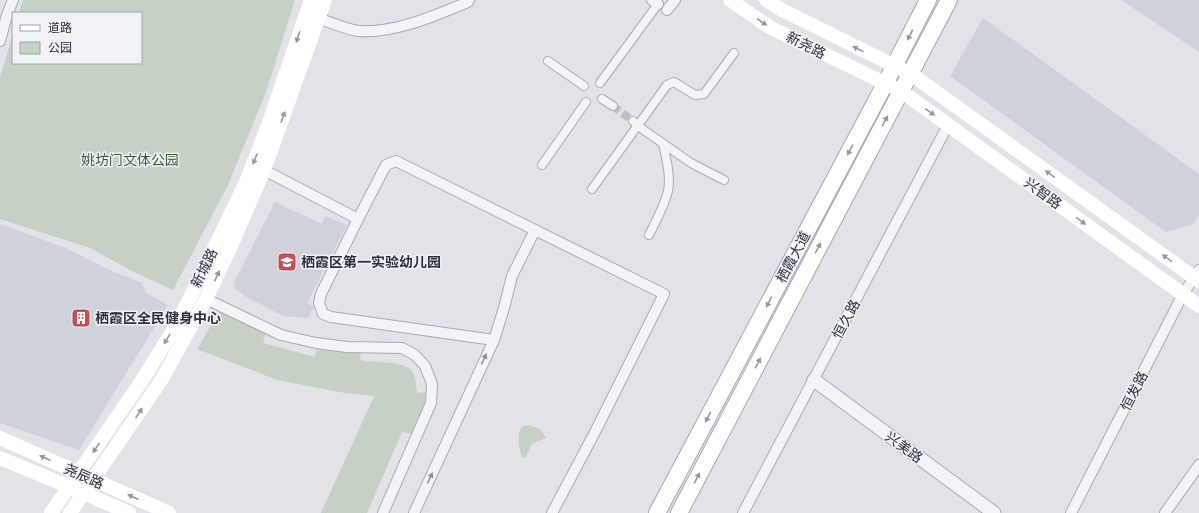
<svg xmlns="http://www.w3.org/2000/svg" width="1199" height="513" font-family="'Fira Sans Condensed','Noto Sans SC',sans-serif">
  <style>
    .built { fill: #cfd2da }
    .green { fill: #c5d2c3 }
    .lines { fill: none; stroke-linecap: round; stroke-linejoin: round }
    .pedestrian-tunnel { stroke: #bdbfc7; stroke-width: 8; stroke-dasharray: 8 4; stroke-linecap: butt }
    .pedestrian-casing { stroke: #a7aab3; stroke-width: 10 }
    .minor-casing { stroke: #a7aab3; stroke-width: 12 }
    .tertiary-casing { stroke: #a7aab3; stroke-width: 15 }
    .primary-casing { stroke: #a1a7b3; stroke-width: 18 }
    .pedestrian { stroke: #f3f4f7; stroke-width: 8 }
    .minor { stroke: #f3f4f7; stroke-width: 10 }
    .tertiary { stroke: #f3f4f7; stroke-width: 13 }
    .secondary { stroke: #fff; stroke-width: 14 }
    .primary { stroke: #fff; stroke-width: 16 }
    .oneway { fill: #95989f }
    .oneway2 { fill: #8f929b }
    .labels { text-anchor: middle; stroke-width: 3; stroke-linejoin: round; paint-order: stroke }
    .street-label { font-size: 14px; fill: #2b303f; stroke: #f0f2f6 }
    .park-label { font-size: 14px; fill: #3c5a39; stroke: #f0f2f6 }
    .poi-label { font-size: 14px; font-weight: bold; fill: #2b303f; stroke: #f0f2f6; text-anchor: start }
  </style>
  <rect width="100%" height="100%" fill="#e1e3e9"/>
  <g class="built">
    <path d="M1121,0H1199V52Z"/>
    <path d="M983,18L1199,174V214L1194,224L1166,232L950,76Z"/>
    <path d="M275,202L322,224L325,216L347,225L307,303L314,307L308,318L283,316L246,297L234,288L235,281Z"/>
    <path d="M0,224L66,248L107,269L142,283L146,293L168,305L79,450L0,423Z"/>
  </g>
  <g class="green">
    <path d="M23,0H295L266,92L228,185L173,290L134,272L90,248L0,219V77L13,34V63H141V13H19Z"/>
    <path d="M220,310L266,333L263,343L315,357L317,347L361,351L360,360C374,363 398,360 410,369C416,374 416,385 417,393L426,392L424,405L413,434L402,432L367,513H321L374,396L345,393L277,380L197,349Z"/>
    <path d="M528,425L540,429L546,438L532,444L526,457L523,458C519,451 516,433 522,427Z"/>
  </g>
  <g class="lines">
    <path class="pedestrian-tunnel" d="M613,106L633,121"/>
    <g class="pedestrian-casing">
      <g id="pedestrian">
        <path d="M548,61L584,86"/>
        <path d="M600,83L658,4"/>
        <path d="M602,99L613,106"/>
        <path d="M633,121L638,126L691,163L724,180"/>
        <path d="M542,165L586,102"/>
        <path d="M592,189L667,85L674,82L695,95L704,94L734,53"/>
        <path d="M649,235C656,221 664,207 668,191C671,176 666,158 663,144"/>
      </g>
    </g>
    <g class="minor-casing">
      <g id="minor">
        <path d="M652,0L658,4"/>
        <path d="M667,10L675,0"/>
        <path d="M318,18C329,22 348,30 359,31C393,34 437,15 468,2L469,0"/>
        <path d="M0,41L7,15L13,0"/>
        <path d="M264,170L358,219L386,165L396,161L664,294L595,432L552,513"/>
        <path d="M358,219L321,294L319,303L323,314L331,317L494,340"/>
        <path d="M206,299L281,335L316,343L347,347L402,348L415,355L425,366L432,384L431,403L383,513"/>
        <path d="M414,513L494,340L504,308L512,276L535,230"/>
        <path d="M743,513L948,125"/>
        <path d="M1071,513L1183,294L1199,270"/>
        <path d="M1165,513L1199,465"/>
      </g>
    </g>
    <g class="tertiary-casing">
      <path id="tertiary" d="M814,380L994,513"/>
    </g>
    <g class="primary-casing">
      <g id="primary">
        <path d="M657,513L885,84L928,0"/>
        <path d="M679,513L949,0"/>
      </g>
    </g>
    <use href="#pedestrian" class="pedestrian"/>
    <use href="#minor" class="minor"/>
    <use href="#tertiary" class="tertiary"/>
    <g class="secondary">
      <path d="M730,0L771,28L901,91L1199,306"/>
      <path d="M766,0L782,10L911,74L1199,281"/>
      <path d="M0,438L169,513"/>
      <path d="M0,458L70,487L129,513"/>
      <path d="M51,513L141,382L174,329L195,288L246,182L268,125L311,0"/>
      <path d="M70,513L162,379L206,299L231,246L264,170L325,0"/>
    </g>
    <use href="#primary" class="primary"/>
  </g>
  <defs><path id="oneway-solid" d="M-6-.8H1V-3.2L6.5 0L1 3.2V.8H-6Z"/></defs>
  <g class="oneway">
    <use href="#oneway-solid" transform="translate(762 22) rotate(34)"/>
    <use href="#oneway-solid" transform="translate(910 35) rotate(117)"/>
    <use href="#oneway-solid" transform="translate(298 37) rotate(108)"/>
    <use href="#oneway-solid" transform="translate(858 49) rotate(-153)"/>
    <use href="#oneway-solid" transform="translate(930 112) rotate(36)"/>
    <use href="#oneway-solid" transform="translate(283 117) rotate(-70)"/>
    <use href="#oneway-solid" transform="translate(885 121) rotate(-62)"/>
    <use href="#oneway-solid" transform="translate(850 150) rotate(118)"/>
    <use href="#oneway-solid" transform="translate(255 159) rotate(112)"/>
    <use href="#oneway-solid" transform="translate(1050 174) rotate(-144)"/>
    <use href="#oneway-solid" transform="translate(1081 221) rotate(36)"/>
    <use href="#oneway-solid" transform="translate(818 248) rotate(-62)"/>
    <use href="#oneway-solid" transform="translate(1167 258) rotate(-144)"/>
    <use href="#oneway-solid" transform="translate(217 276) rotate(-65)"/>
    <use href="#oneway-solid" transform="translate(769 302) rotate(118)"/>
    <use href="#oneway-solid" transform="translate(167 339) rotate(122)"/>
    <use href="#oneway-solid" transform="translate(758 363) rotate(-62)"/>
    <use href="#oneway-solid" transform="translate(139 413) rotate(-56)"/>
    <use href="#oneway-solid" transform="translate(708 417) rotate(118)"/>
    <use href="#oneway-solid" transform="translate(96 448) rotate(124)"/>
    <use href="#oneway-solid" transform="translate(45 458) rotate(-156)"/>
    <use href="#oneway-solid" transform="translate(697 478) rotate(-62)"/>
    <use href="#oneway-solid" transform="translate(133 497) rotate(-156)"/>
  </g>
  <g class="oneway2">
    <use href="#oneway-solid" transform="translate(484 359) rotate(-65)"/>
    <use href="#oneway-solid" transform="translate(430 478) rotate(-65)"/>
  </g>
  <defs>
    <g id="school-square" transform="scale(1)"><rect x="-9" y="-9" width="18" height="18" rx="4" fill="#c44f55" stroke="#f0f2f6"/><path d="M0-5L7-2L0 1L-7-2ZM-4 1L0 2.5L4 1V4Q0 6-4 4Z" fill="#fff"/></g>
    <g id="building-square" transform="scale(1)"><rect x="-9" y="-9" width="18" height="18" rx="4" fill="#c44f55" stroke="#f0f2f6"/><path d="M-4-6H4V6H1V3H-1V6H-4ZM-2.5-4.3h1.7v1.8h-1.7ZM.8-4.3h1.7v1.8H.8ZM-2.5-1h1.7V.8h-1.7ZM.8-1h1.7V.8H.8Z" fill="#fff"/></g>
  </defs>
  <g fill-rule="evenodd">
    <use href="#school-square" x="287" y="262"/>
    <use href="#building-square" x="81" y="318"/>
  </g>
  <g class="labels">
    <g class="street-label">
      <text transform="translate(806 45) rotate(27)" y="5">新尧路</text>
      <text transform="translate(1043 193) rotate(36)" y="5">兴智路</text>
      <text transform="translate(793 257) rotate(-62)" y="5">栖霞大道</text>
      <text transform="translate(204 268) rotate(-64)" y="5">新城路</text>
      <text transform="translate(846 319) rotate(-62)" y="5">恒久路</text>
      <text transform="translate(1134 391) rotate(-63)" y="5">恒发路</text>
      <text transform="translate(904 447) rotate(36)" y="5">兴美路</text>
      <text transform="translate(84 476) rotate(24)" y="5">尧辰路</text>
    </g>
    <g class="park-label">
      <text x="130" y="165">姚坊门文体公园</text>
    </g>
    <g class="poi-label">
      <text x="301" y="267">栖霞区第一实验幼儿园</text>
      <text x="95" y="323">栖霞区全民健身中心</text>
    </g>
  </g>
  <rect x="12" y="12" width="130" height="52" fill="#f0f2f6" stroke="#a1a4ad"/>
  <rect x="20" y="25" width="20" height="6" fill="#ffffff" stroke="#a1a4ad"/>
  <text x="48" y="32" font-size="12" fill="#2b303f">道路</text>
  <rect x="20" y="42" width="20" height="12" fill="#c5d2c3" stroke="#a1a4ad"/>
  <text x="48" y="52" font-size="12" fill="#2b303f">公园</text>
</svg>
